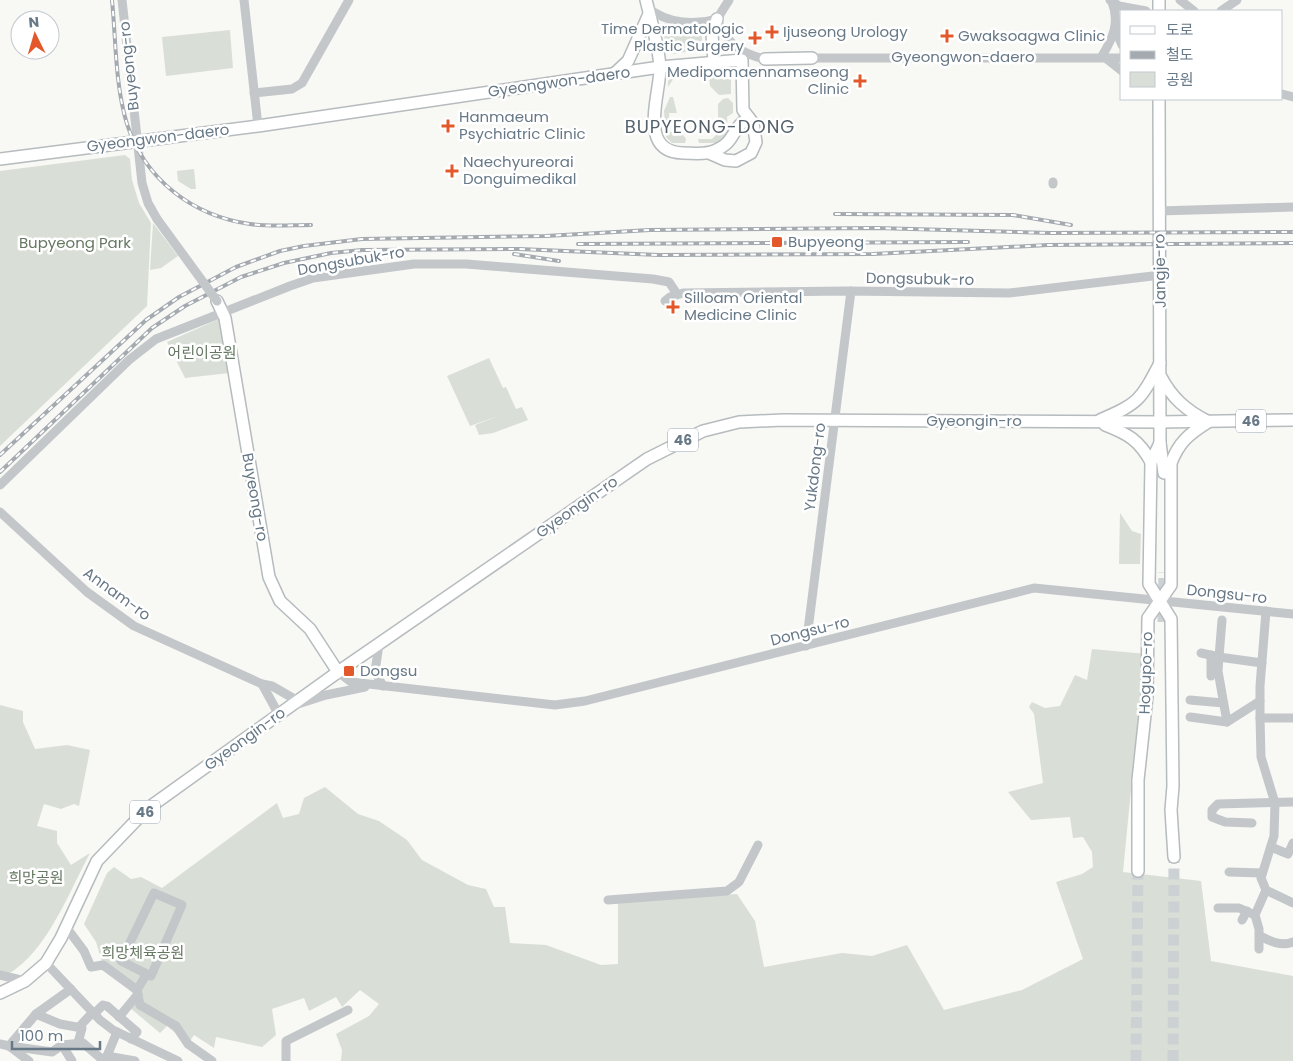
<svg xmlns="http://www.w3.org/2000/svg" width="1293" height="1061" font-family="Poppins,'Noto Sans KR',sans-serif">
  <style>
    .green { fill: #d9dfd6 }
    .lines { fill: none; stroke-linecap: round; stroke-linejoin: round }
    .major-tunnel { stroke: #ccd2d4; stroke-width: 11; stroke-dasharray: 11 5.5; stroke-linecap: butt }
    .major-casing { stroke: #b6bbbe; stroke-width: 14 }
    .minor { stroke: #c3c7ca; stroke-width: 9 }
    .major { stroke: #fff; stroke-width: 11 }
    .rail-casing { stroke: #a4aab0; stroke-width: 4 }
    .rail { stroke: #fff; stroke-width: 2; stroke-dasharray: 5.5; stroke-linecap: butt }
    .minor-bridge { stroke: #c3c7ca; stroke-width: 9 }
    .poi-dot { fill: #e3582a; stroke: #fff; stroke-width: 2 }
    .labels { text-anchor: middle; stroke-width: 5; stroke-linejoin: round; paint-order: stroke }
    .shield { fill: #fff; stroke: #95a0aa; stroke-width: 1 }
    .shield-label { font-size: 14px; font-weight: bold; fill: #677886 }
    .poi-label { font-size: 15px; fill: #677886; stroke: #fff; text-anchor: start }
    .street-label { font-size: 15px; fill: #677886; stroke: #fff }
    .park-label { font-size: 15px; fill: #667862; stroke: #fff }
    .quarter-label { font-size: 18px; letter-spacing: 1px; fill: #55616b; stroke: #fff }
  </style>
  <rect width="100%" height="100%" fill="#f8f8f5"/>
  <g class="green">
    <path d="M665,23L702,29V46L699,50L673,54L667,50L662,26Z"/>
    <path d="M230,30L233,68L166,76L162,37Z"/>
    <path d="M728,71L731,73V94L719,95L710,86L709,76L674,78L668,87V81L672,76Z"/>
    <path d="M670,97H673L677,113H669L670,132H672L673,136L683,135L686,139L685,143H672L666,137L664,111Z"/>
    <path d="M728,98L733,103V113L727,117L728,135L719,143H699L698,139H712L718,133V104L723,99Z"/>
    <path d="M125,155L130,159L132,180L139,203L151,223L147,306L0,446V171Z"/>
    <path d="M194,169L196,189H191L178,181L177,171Z"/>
    <path d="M153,223L178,256L161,268L150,270Z"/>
    <path d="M219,319L229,373L185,378L167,342Z"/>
    <path d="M489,358L503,388L506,387L516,409L522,407L528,420L493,433L479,435L475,425L501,415L470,426L447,376Z"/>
    <path d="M1120,513L1132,531L1141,534L1140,564H1119Z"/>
    <path d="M1092,649L1147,654L1144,708H1139L1123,872L1201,881L1211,961L1293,976V1061H341L342,1050L336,1034L369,1016L379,1004L360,990L342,1007L336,997L309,1011L304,998L272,1009L276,1035L262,1047L216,1037L214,1048L194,1035L188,1044L167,1026L160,1033L129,1007L133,993L103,965L96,942L84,924L107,873L114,867L131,879L141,877L162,888L277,803L283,818L299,814L304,798L325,787L358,814L379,821L407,840L422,860L468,885L486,889L494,907H505L510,943L546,945L601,965L618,964V902L737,894L755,921L764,967L842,953L872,956L907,945L944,1010L1022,990L1083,959L1056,882L1082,874L1093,867L1092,852L1083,837L1073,838L1070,817L1031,820L1008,792L1043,783L1034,714L1029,707L1032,702L1045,708L1060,706L1075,675L1087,680Z"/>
    <path d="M0,705L23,711V722L35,749L67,745L90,750L79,806L74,804L61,809L44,804L37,826L57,831V843L71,865L90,853C68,894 44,960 0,978Z"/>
  </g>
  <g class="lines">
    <g class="major-tunnel">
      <path d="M1163,622L1164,572"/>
      <path d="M1136,1061L1138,871"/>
      <path d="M1173,1061L1174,857"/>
    </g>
    <g class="major-casing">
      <g id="major">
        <path d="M646,0C651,21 659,46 660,68C660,95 637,152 683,153C693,153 705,155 714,151C738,141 730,128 749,118"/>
        <path d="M1159,11V0"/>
        <path d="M765,59L812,58"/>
        <path d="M714,61L712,34L717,19"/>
        <path d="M614,74L628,61L649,14"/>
        <path d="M1159,99L1160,443L1164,473"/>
        <path d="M0,159L258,126L660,67L742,60L743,110L753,123L756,142L751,153L736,161L725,160L709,153"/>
        <path d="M217,301L225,318L269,577L280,601L310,629L338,672"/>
        <path d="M1161,377C1172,398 1186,410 1207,421"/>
        <path d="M1100,420C1139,403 1140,401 1160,363"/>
        <path d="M1105,425C1128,434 1139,440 1151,462"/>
        <path d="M1160,443L1151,462L1149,584L1171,619L1173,786L1171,810L1174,857"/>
        <path d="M1138,871V780L1147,696L1148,618L1171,585V463C1179,442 1189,434 1208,422"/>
        <path d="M0,993L25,981L46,963L61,938L97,861L147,809L338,672L647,459L703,431L739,422L783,420L1160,422L1293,420"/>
      </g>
    </g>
    <g class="minor">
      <path d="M122,0L142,183L148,203L157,219"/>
      <path d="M244,0L258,126"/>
      <path d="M1110,0L1119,6L1146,11"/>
      <path d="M1180,0L1194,11"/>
      <path d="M648,8C667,23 693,26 717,19"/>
      <path d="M1221,11L1237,0"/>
      <path d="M717,19C725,42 741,54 765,59"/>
      <path d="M717,19L729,0"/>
      <path d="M1120,26L1118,36L1122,45"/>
      <path d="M1102,56C1113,38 1120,22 1112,2"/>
      <path d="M1103,56L1122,71"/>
      <path d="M812,58H1122"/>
      <path d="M254,93L292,89L302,83L349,0"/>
      <path d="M1282,94L1293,97"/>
      <path d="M1053,184V182"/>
      <path d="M1159,211L1293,207"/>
      <path d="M665,301L670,297L683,293L847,291L1009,293L1161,275"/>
      <path d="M0,485L129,360L156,339L290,286L313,278L414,264H466L653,279L669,282L677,294"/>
      <path d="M0,512L87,592L134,626L262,684L272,686L298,701"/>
      <path d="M1266,611L1260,686V718H1293"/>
      <path d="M1222,620L1219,657L1262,663"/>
      <path d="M379,644L375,672L383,686"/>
      <path d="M806,646L851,291"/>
      <path d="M1201,653L1219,657L1218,671L1227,722L1260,701"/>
      <path d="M338,672L351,682L555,705L585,701L1034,588L1293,614"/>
      <path d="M1211,676V655"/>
      <path d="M262,684L279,715"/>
      <path d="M1190,700L1223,703"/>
      <path d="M298,704L326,695L365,687"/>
      <path d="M1190,717L1227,722"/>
      <path d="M1260,718L1261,757L1275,803L1274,836L1261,878L1266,890L1293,903"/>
      <path d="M1252,823L1225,822L1212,817V810L1218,804L1293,802"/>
      <path d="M1271,847L1288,854L1293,843"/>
      <path d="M1229,872L1262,873"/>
      <path d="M154,893L182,905L151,976L121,961Z"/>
      <path d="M608,900L727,891L739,882L758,845"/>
      <path d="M1218,908H1239L1255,915L1266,890"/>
      <path d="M1255,915L1259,929V949"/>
      <path d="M1242,920L1247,911"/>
      <path d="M66,927L84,951L91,967L103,965L137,990"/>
      <path d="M1260,936C1270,941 1281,947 1293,942"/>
      <path d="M46,963L100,1020L113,1030L178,1061"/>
      <path d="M0,975L25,981"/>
      <path d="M146,975L137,990L140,1005L176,1026L188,1044L212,1061"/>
      <path d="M36,1014L60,1024L82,1028L78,1043"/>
      <path d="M94,1014L103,1005L107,1006L137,1032L131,1039"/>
      <path d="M119,1017L138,994"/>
      <path d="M79,1027L93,1012"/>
      <path d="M0,1044L9,1046L29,1061"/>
      <path d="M62,1045L72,1061"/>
      <path d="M9,1046L52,1052L62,1045L83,1043L104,1061L107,1056L135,1061"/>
      <path d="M9,1046L36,1014L71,989"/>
      <path d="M107,1056L117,1032"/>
      <path d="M286,1061V1041L348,1010"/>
    </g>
    <use href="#major" class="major"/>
    <g class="rail-casing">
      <g id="rail">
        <path d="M112,0C116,40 115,85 127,124C145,180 193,216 250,224C270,227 291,225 311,225"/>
        <path d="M835,214L1013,215L1071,225"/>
        <path d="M578,244L968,242"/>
        <path d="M514,254L559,261"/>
        <path d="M0,455L146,320L179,297L236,267L280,251L304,246L362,239L546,236L650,230L876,228L1050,233L1293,232"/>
        <path d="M0,472L152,328L185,306L241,277L284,263L331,253L362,250L519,249L659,255L873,254L1048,245L1293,243"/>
      </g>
    </g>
    <use href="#rail" class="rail"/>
    <path class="minor-bridge" d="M157,219L217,301"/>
  </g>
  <g class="poi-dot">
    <path d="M769.5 24.5h5v5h5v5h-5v5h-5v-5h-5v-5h5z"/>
    <path d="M944.5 28.5h5v5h5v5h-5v5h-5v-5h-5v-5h5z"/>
    <path d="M752.5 30.5h5v5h5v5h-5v5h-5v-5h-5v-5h5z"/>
    <path d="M857.5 73.5h5v5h5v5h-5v5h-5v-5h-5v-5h5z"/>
    <path d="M445.5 118.5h5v5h5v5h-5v5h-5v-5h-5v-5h5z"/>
    <path d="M449.5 163.5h5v5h5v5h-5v5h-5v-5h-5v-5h5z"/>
    <rect x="771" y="236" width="12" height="12" rx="2.5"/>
    <path d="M670.5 299.5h5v5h5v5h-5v5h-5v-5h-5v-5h5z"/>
    <rect x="343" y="665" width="12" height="12" rx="2.5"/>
  </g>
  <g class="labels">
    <g class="shield">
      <rect x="1236" y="409.5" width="30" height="23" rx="4"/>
      <rect x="668" y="428.5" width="30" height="23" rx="4"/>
      <rect x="130" y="800.5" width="30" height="23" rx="4"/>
    </g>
    <g class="shield-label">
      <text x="1251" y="426">46</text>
      <text x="683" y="445">46</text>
      <text x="145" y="817">46</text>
    </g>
    <g class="poi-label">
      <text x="744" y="34" text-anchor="end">Time Dermatologic<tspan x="744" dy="17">Plastic Surgery</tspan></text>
      <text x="783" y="37">Ijuseong Urology</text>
      <text x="958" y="41">Gwaksoagwa Clinic</text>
      <text x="849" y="77" text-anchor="end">Medipomaennamseong<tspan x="849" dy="17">Clinic</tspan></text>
      <text x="459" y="122">Hanmaeum<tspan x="459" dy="17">Psychiatric Clinic</tspan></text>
      <text x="463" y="167">Naechyureorai<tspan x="463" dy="17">Donguimedikal</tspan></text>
      <text x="788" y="247">Bupyeong</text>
      <text x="684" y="303">Silloam Oriental<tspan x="684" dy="17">Medicine Clinic</tspan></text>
      <text x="360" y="676">Dongsu</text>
    </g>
    <g class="street-label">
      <text x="963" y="62">Gyeongwon-daero</text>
      <text transform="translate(129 66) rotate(-96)" y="5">Buyeong-ro</text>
      <text transform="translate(559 82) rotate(-8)" y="5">Gyeongwon-daero</text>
      <text transform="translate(158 138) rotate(-7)" y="5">Gyeongwon-daero</text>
      <text transform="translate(351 261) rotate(-10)" y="5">Dongsubuk-ro</text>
      <text transform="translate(1160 271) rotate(-91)" y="5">Jangje-ro</text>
      <text transform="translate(920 279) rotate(1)" y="5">Dongsubuk-ro</text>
      <text x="974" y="426">Gyeongin-ro</text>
      <text transform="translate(815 467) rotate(-83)" y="5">Yukdong-ro</text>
      <text transform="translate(255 497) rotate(80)" y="5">Buyeong-ro</text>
      <text transform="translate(577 507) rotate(-35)" y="5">Gyeongin-ro</text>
      <text transform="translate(117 594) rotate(36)" y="5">Annam-ro</text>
      <text transform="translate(1227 594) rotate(6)" y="5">Dongsu-ro</text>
      <text transform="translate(810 631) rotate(-14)" y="5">Dongsu-ro</text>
      <text transform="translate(1146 673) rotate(-88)" y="5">Hogupo-ro</text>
      <text transform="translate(245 739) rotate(-36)" y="5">Gyeongin-ro</text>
    </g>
    <g class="park-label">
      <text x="75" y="248">Bupyeong Park</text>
      <text x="202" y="358">어린이공원</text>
      <text x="36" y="883">희망공원</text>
      <text x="143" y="958">희망체육공원</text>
    </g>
    <g class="quarter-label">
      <text x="710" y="133">BUPYEONG-DONG</text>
    </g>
  </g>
  <rect x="1120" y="10" width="162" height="90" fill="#ffffff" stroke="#c2c9cf"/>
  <rect x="1130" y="26" width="25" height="8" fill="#ffffff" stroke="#c2c9cf"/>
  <text x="1166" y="35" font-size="15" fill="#677886">도로</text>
  <rect x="1130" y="51" width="25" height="8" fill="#a4aab0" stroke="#c2c9cf"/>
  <text x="1166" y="60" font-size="15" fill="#677886">철도</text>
  <rect x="1130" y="72" width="25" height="15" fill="#d9dfd6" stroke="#c2c9cf"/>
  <text x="1166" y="85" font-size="15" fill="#677886">공원</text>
  <g transform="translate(35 35) rotate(355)"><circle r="24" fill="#ffffff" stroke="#c2c9cf"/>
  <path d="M0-4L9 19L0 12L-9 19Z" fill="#e3582a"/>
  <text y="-8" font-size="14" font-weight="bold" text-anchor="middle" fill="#677886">N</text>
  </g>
  <path d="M12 1041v8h88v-8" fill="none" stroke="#677886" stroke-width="2.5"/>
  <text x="20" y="1041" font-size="15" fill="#677886" stroke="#ffffff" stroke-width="4" paint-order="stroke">100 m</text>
</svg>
